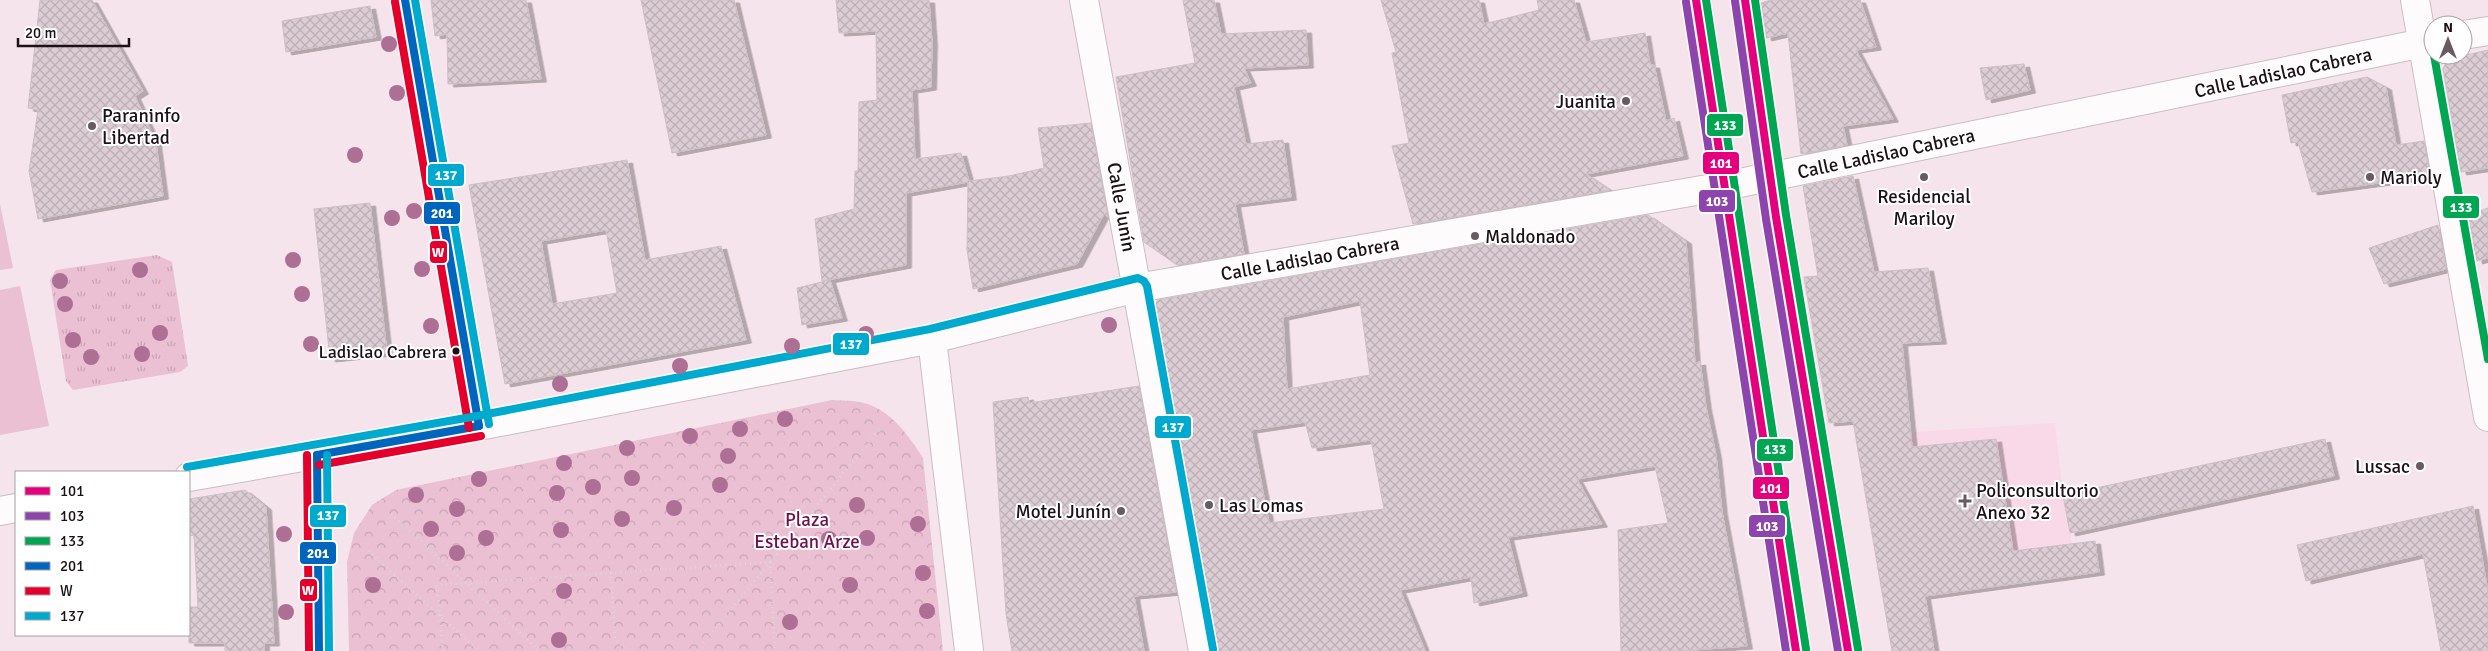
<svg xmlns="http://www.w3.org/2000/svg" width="2488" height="651" font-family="Signika,sans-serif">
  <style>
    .built { fill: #f9d8e7 }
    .grass { fill: url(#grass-tufts) }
    .park { fill: url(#park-crowns) }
    .pitch { fill: #ebc0d3 }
    .building { fill: url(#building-cross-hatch); stroke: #cdbfc5; fill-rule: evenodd; filter: url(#shadow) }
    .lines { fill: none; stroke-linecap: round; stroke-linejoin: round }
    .minor-casing { stroke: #ccbdc3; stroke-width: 30 }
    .major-casing { stroke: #b5a1ab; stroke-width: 30 }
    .path { stroke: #dcd6d9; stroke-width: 3; stroke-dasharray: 1 4; stroke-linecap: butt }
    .minor { stroke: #fefbfc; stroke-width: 28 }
    .major { stroke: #efe7ea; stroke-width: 28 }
    .bus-1-casing { stroke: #fff; stroke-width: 11 }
    .bus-2-casing { stroke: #fff; stroke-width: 11 }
    .bus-3-casing { stroke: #fff; stroke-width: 11 }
    .bus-4-casing { stroke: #fff; stroke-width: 11 }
    .bus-5-casing { stroke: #fff; stroke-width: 11 }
    .bus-6-casing { stroke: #fff; stroke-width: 11 }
    .bus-1 { stroke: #e5007d; stroke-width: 8 }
    .bus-2 { stroke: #8e44ad; stroke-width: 8 }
    .bus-3 { stroke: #00a651; stroke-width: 8 }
    .bus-4 { stroke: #0065bd; stroke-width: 8 }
    .bus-5 { stroke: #e4002b; stroke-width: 8 }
    .bus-6 { stroke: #00a9ce; stroke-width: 8 }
    .tree { fill: #ad6f93 }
    .poi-dot { fill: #695a61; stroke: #fff; stroke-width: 2 }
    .bus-dot { fill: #1d1016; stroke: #fff; stroke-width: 2 }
    .labels { text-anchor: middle; stroke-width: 4; stroke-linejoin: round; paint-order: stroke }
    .bus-label { font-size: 18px; fill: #1d1016; stroke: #fff; text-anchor: end }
    .street-label { font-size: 19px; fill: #1d1016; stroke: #fff }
    .poi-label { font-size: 19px; fill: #1d1016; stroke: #fff; text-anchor: start }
    .park-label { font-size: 19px; fill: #720f4b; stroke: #fff }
    .line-badge { stroke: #fff; stroke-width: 2 }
    .badge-label { font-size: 14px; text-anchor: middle; font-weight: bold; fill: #fff }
  </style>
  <defs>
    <pattern id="grass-tufts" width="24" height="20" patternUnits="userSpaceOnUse" patternTransform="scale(1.25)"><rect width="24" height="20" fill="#ebc0d3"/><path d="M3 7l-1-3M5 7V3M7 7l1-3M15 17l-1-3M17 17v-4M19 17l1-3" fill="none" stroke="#c9a4b4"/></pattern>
    <pattern id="park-crowns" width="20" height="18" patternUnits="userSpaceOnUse" patternTransform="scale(1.25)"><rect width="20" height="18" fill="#ebc0d3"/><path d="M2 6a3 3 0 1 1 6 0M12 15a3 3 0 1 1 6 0" fill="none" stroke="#c9a4b4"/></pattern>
    <pattern id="building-cross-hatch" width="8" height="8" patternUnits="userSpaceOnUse" patternTransform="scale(1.25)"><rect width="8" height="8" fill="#dccdd4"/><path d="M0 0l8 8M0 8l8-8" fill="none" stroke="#bcafb5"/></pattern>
    <filter id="shadow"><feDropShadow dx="5.5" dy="3" stdDeviation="0" flood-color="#0004"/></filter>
  </defs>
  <rect width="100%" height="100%" fill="#f5e4eb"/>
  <path class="built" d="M2055,423L2063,495L2072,544L1877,570L1855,436Z"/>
  <path class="grass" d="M157,255L172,262L188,366L180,372L73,390L66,381L50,280L56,270Z"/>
  <path class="park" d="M832,400C842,401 854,400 864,403C891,410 909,436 923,458L943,651H349L347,562L354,533L372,505L396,490Z"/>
  <g class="pitch">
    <path d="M0,204L13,268L0,270Z"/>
    <path d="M20,286L49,426L0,435V290Z"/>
  </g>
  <g class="building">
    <path d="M40,0H92L143,91L135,96L156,143L163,196L38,219L29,171L38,110L28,108Z"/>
    <path d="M431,0H526L541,79L448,84L447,34L435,36Z"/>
    <path d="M641,0H734L766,135L672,153Z"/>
    <path d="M836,0H929L932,42L931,87L912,90L915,159L961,153L969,181L1009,176L1044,168L1038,128L1091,123L1108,217L1104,214L1077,264L973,289L967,249L968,182L906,193V265L822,281L815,219L854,209L855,171H858L859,102L877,100L876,31L839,33Z"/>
    <path d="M1183,0H1214L1221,34L1306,30L1308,65L1244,68L1251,83L1234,87L1246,144L1283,140L1291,197L1235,204L1244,254L1177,265L1144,242L1116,77L1195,63Z"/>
    <path d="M1381,0H1479L1484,24L1539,10L1537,0H1574L1586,42L1645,33L1650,65H1654L1666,121L1674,118L1683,156L1586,174L1610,190L1413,224L1392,146L1409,143L1392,53L1396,52Z"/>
    <path d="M1771,0H1860L1876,47L1856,50L1893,119L1843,126L1847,145L1801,154L1788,33L1766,38L1761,3Z"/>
    <path d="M370,6L376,37L286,52L282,21Z"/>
    <path d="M2488,50V168L2461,172L2443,68L2449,59Z"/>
    <path d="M2024,64L2030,90L1986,100L1980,68Z"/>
    <path d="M2367,77L2386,87L2396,145L2424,141L2430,176L2312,192L2298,142L2291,143L2282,95Z"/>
    <path d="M627,160L645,260L721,246L746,340L505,384L469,185ZM606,230L617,293L552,304L541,241Z"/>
    <path d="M1853,176L1874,272L1928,268L1941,341L1902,343L1912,447L1996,439L2013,551L2095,541L2099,572L1925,596L1934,651H1892L1853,421L1829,423L1804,277L1818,276L1803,186Z"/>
    <path d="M370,203L387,353L330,359L314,209Z"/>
    <path d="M2488,208V258L2477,261L2468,215Z"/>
    <path d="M1648,215L1686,241L1695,363L1700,362L1706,407L1716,455L1722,512L1747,646L1679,651H1621L1618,530L1668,523L1655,466L1577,479L1602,524L1508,537L1522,593L1474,603L1471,577L1400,590L1425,651H1218L1155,304L1158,300ZM1360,301L1370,375L1287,389L1283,317ZM1305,422L1312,448L1371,440L1384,509L1269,523L1251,430Z"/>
    <path d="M2438,225L2446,269L2384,284L2369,248Z"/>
    <path d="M830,280L842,318L802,325L797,288Z"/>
    <path d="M1139,386L1176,592L1134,596L1144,651H1012L1006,614L993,402L1028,397L1029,403Z"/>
    <path d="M2325,439L2334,476L2070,533L2063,495Z"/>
    <path d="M245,490L266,507L274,643H264V651H225V643H189V607H198L194,535L189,536V499Z"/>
    <path d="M2473,506L2488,592V651H2441L2423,554L2306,581L2297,545Z"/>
  </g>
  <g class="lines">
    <g class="minor-casing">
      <g id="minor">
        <path d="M405,0L479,426"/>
        <path d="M1084,0L1203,651"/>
        <path d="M2415,0L2488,417"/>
        <path d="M2463,35L2488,31"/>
        <path d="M932,339L969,651"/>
        <path d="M317,455L319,651"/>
        <path d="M189,477L479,426L932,339L1137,288L1725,186L2433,41"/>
        <path d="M0,511L16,508"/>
      </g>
    </g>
    <g class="major-casing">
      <g id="major">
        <path d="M1696,0L1796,651"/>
        <path d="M1745,0L1776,217L1848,651"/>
      </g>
    </g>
    <g class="path">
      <path d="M391,514L540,651"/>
      <path d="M368,551L479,651"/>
      <path d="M611,572L615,639L627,651"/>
      <path d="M443,651L437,585L770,562L775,651"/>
      <path d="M697,651L880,429"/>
    </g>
    <use href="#minor" class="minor"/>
    <use href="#major" class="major"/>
    <g class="bus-1-casing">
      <g id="bus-1">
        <path d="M1696,0L1796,651"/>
        <path d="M1745,0L1776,217L1848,651"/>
      </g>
    </g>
    <g class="bus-2-casing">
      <g id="bus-2">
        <path d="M1735,1L1766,219L1838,651"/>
        <path d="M1686,2L1786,651"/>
      </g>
    </g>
    <g class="bus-3-casing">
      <g id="bus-3">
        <path d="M1706,0L1806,649"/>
        <path d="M1755,0L1786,215L1858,649"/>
        <path d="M2434,55L2488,359"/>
      </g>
    </g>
    <g class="bus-4-casing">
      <g id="bus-4">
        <path d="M405,0L479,426"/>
        <path d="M317,455L319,651"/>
        <path d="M317,455L479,426"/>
      </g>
    </g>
    <g class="bus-5-casing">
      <g id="bus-5">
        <path d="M395,2L469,428"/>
        <path d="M307,455L309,651"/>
        <path d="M319,465L481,436"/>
      </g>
    </g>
    <g class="bus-6-casing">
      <g id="bus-6">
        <path d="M415,0L489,424"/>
        <path d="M327,455L329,651"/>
        <path d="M187,467L477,416L930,329L1138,278L1144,281L1147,286L1213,649"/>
      </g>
    </g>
    <use href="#bus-1" class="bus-1"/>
    <use href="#bus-2" class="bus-2"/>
    <use href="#bus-3" class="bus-3"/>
    <use href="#bus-4" class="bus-4"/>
    <use href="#bus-5" class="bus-5"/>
    <use href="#bus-6" class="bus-6"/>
  </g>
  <g class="tree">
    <circle cx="389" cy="44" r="8"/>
    <circle cx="397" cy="93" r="8"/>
    <circle cx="355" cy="155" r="8"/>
    <circle cx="414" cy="211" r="8"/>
    <circle cx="392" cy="218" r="8"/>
    <circle cx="293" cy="260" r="8"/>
    <circle cx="422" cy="269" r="8"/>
    <circle cx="140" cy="270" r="8"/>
    <circle cx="60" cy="281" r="8"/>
    <circle cx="302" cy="294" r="8"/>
    <circle cx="65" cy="304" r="8"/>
    <circle cx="1109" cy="325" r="8"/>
    <circle cx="431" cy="326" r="8"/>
    <circle cx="160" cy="333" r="8"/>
    <circle cx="866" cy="334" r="8"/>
    <circle cx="73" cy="340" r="8"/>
    <circle cx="311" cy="344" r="8"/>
    <circle cx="792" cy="346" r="8"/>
    <circle cx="142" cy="354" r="8"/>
    <circle cx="91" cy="357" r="8"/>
    <circle cx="680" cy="366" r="8"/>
    <circle cx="560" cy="384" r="8"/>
    <circle cx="785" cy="419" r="8"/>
    <circle cx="740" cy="429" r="8"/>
    <circle cx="690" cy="436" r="8"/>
    <circle cx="627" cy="448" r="8"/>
    <circle cx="728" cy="456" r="8"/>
    <circle cx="564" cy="463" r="8"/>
    <circle cx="632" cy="478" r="8"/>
    <circle cx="479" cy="479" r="8"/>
    <circle cx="720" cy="485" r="8"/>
    <circle cx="593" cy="487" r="8"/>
    <circle cx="557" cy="493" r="8"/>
    <circle cx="416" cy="495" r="8"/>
    <circle cx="857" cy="505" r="8"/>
    <circle cx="674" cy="508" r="8"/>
    <circle cx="457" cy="509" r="8"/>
    <circle cx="622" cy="519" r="8"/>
    <circle cx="918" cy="524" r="8"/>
    <circle cx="431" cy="529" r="8"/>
    <circle cx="561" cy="530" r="8"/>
    <circle cx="284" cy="534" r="8"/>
    <circle cx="486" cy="538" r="8"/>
    <circle cx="867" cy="538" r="8"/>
    <circle cx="829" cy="539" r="8"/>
    <circle cx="457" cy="553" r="8"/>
    <circle cx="923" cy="573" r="8"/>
    <circle cx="373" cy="585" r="8"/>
    <circle cx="850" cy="585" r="8"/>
    <circle cx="564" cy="591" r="8"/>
    <circle cx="927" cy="611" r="8"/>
    <circle cx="286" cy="612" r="8"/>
    <circle cx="790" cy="622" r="8"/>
    <circle cx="559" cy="640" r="8"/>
  </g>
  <g class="poi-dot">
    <circle cx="1626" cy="101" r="5"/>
    <circle cx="92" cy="126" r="5"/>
    <circle cx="1924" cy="177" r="5"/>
    <circle cx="2370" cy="177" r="5"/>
    <circle cx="1475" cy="236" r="5"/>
    <circle cx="2420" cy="466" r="5"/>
    <path d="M1962.5 493.5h5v5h5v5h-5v5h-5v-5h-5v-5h5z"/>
    <circle cx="1209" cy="505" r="5"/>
    <circle cx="1121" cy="511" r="5"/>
  </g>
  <circle class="bus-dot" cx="456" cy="351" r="4.5"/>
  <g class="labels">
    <g class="bus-label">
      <text x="447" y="358">Ladislao Cabrera</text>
    </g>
    <g class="street-label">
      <text transform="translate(2283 72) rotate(-12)" y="7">Calle Ladislao Cabrera</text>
      <text transform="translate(1886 153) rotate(-12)" y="7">Calle Ladislao Cabrera</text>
      <text transform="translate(1122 207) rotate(80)" y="7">Calle Junín</text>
      <text transform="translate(1310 258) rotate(-10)" y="7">Calle Ladislao Cabrera</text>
    </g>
    <g class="poi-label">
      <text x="1616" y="108" text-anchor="end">Juanita</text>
      <text x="102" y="122">Paraninfo<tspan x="102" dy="22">Libertad</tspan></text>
      <text x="2380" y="184">Marioly</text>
      <text x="1924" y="203" text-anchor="middle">Residencial<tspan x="1924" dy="22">Mariloy</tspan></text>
      <text x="1485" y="243">Maldonado</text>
      <text x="2410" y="473" text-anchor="end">Lussac</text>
      <text x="1976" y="497">Policonsultorio<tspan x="1976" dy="22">Anexo 32</tspan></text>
      <text x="1219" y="512">Las Lomas</text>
      <text x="1111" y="518" text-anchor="end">Motel Junín</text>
    </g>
    <g class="park-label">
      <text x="807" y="526">Plaza<tspan x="807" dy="22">Esteban Arze</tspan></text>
    </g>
  </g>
  <g class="line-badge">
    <rect x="1706" y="113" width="38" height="24" rx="5" fill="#00a651"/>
    <rect x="1702" y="151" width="38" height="24" rx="5" fill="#e5007d"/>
    <rect x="427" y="163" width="38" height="24" rx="5" fill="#00a9ce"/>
    <rect x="1698" y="189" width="38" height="24" rx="5" fill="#8e44ad"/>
    <rect x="2442" y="195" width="38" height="24" rx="5" fill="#00a651"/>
    <rect x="423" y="201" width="38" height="24" rx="5" fill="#0065bd"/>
    <rect x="429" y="240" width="19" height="24" rx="5" fill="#e4002b"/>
    <rect x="832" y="332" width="38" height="24" rx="5" fill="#00a9ce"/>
    <rect x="1154" y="415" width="38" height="24" rx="5" fill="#00a9ce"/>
    <rect x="1756" y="438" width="38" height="24" rx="5" fill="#00a651"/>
    <rect x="1752" y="476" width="38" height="24" rx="5" fill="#e5007d"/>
    <rect x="309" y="504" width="38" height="24" rx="5" fill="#00a9ce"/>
    <rect x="1748" y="514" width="38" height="24" rx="5" fill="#8e44ad"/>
    <rect x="299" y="541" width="38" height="24" rx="5" fill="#0065bd"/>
    <rect x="299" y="578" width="19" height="24" rx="5" fill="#e4002b"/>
  </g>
  <g class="badge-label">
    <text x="1725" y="130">133</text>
    <text x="1721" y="168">101</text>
    <text x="446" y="180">137</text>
    <text x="1717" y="206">103</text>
    <text x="2461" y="212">133</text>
    <text x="442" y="218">201</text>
    <text x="438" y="257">W</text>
    <text x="851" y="349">137</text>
    <text x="1173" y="432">137</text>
    <text x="1775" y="454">133</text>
    <text x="1771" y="493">101</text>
    <text x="328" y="520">137</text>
    <text x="1767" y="531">103</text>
    <text x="318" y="558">201</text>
    <text x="308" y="595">W</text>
  </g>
  <rect x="15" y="471" width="175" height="165" fill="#ffffff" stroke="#a59fa2"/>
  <rect x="25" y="487" width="25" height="8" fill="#e5007d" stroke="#a59fa2"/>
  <text x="60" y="496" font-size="15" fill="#1d1016">101</text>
  <rect x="25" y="512" width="25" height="8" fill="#8e44ad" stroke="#a59fa2"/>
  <text x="60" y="521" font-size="15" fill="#1d1016">103</text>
  <rect x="25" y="537" width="25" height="8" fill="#00a651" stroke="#a59fa2"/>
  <text x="60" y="546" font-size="15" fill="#1d1016">133</text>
  <rect x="25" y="562" width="25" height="8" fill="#0065bd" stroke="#a59fa2"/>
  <text x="60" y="571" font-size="15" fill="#1d1016">201</text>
  <rect x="25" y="587" width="25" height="8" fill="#e4002b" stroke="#a59fa2"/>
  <text x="60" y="596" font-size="15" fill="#1d1016">W</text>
  <rect x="25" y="612" width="25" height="8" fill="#00a9ce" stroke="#a59fa2"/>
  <text x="60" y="621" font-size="15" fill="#1d1016">137</text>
  <g transform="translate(2448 40)"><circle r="24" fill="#ffffff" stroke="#a59fa2"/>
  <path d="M0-4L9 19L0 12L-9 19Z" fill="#695a61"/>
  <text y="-8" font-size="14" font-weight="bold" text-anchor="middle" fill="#1d1016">N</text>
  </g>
  <path d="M18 38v8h111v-8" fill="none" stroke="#1d1016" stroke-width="2.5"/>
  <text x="25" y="38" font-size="15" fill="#1d1016" stroke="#ffffff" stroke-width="4" paint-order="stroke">20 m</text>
</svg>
